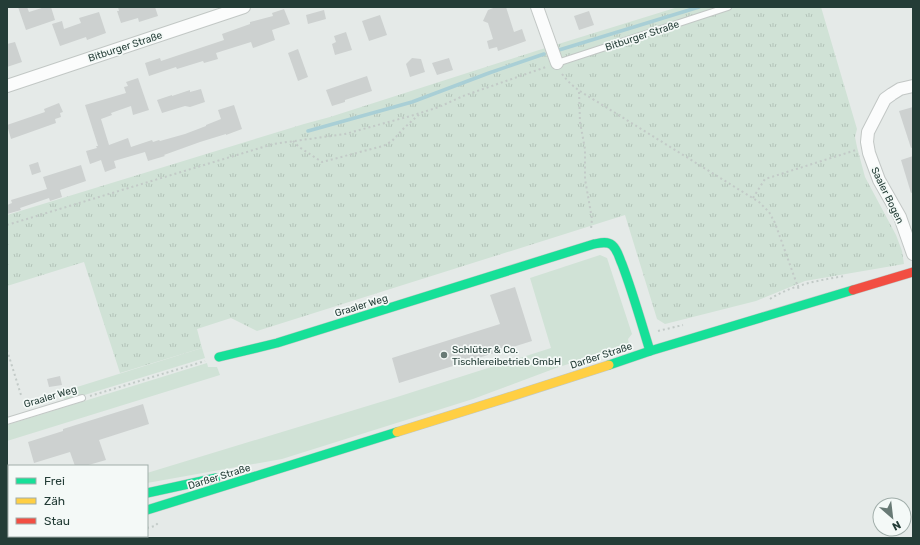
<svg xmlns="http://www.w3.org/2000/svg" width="920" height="545" font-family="Rubik,sans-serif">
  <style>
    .grass { fill: #d0e2d6 }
    .park { fill: url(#park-tufts) }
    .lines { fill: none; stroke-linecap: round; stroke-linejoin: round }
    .stream { stroke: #a9cfd6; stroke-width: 3.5 }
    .building { fill: #cdd1d0 }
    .lane-casing { stroke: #c2c7c5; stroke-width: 8 }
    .street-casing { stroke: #c2c7c5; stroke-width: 14 }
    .fast-casing { stroke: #c1c8c5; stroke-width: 10 }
    .slow-casing { stroke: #c1c8c5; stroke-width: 10 }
    .jam-casing { stroke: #c1c8c5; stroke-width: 10 }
    .path { stroke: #c2cac7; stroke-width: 2; stroke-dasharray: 2 3; stroke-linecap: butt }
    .lane { stroke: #fbfcfc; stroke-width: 6 }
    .street { stroke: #fbfcfc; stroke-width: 12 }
    .fast { stroke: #16e098; stroke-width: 9 }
    .slow { stroke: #ffcf43; stroke-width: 9 }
    .jam { stroke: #f24e42; stroke-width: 9 }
    .poi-dot { fill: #687a75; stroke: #f4f9f7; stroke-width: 1.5 }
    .labels { text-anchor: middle; stroke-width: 3.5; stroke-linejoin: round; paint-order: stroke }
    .street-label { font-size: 10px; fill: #243d37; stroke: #f4f9f7 }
    .poi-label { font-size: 10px; fill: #243d37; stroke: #f4f9f7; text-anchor: start }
  </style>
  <defs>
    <pattern id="park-tufts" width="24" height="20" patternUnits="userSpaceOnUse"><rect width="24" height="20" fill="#d0e2d6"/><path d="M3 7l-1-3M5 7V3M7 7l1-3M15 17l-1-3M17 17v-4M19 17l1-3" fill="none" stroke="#b2c3b8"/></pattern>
  </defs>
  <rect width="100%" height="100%" fill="#e5eae8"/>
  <g class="grass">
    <path d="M600,255L607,258L632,334L628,339L629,344L624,346L556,368L473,399L282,459L147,483V473L397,397L551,348L530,278Z"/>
    <path d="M202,348L205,358L65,401L61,392Z"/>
    <path d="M207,363L208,367H217L220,375L7,441V425Z"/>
  </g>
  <path class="park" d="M678,7H821L857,129L855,137L857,147L865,177L896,235L902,251L904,264L805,281L756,301L665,324L657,319L625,215L257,331L231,318L197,329L202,348L120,373L84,262L7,286V215L304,124L330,117L539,50Z"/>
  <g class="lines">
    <g class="stream">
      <path d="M559,50L699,7"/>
      <path d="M308,131L412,102L489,73L544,54"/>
    </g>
  </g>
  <g class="building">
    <path d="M18,7H27L29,12L45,7H51L55,20L26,30Z"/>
    <path d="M118,7H155L158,16L139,22L138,18L121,23L117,11H119Z"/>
    <path d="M496,7H506L514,32L522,29L526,41L498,51L497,47L489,49L487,41L493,39L488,23L483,21L488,10Z"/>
    <path d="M284,9L290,24L272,30L275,40L253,48L251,42L216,53L218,59L204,63L203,61L177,69L176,67L149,76L145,63L160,58L161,61L224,40L222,34L250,24V22L273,16L272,13Z"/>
    <path d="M324,10L326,19L308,24L306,15Z"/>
    <path d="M589,11L594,25L579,30L574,16Z"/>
    <path d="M99,12L106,33L87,40L86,37L60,46L52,24L62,21L64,29L81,23L79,18Z"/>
    <path d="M380,15L387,35L369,41L362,21Z"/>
    <path d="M346,32L352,50L335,55L332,44L336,42L334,36Z"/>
    <path d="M15,42L22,62L7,67V44Z"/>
    <path d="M298,49L308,77L298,81L288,53Z"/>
    <path d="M412,58L421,59L425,72L410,77L406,64Z"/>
    <path d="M449,58L453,70L437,75L432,63Z"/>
    <path d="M367,76L372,91L345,100V102L332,106L326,90Z"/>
    <path d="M138,78L149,110L133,115L131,106L111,113L112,115L101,119L109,145L128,138L131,147L152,140L153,142L159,140L160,141L185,134L206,126V125L221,119L218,110L234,105L242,129L226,135V134L200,142L164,155L165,156L148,161L145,152L114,161L116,168L105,172L101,160L90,164L86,151L97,148L96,146H98L85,105L126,93L124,87L128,86L126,82Z"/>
    <path d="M201,89L205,102L190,107L185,106L162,113L157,100L172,95V96L190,90V92Z"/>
    <path d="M59,103L63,112L60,113L61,117L55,119L56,123L11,139L7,125L45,112L44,109Z"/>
    <path d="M913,107V147L911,148L899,111Z"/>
    <path d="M913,156V192L911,193L901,160Z"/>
    <path d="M38,162L41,172L32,175L29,165Z"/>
    <path d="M81,165L86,181L60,190L62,197L50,201L49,198L20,208L21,210L7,214V205L12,203L11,200L47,189L43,177Z"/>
    <path d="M515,287L532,341L399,383L392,358L500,324L490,295Z"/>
    <path d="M60,376L62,385L49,387L47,379Z"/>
    <path d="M143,404L149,424L99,440L106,460L85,466H75L70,452L34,463L28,442L63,431V429Z"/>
  </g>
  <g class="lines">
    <g class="lane-casing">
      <g id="lane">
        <path d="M557,63L728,7"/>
        <path d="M7,421L82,398"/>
      </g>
    </g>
    <g class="street-casing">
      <g id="street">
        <path d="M537,7L557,63"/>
        <path d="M7,86L244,7"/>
        <path d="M913,86L900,89L892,94L885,99L868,132L867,142L869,153L879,180L900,217L913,254"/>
      </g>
    </g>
    <g class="fast-casing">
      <g id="fast">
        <path d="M219,357L277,343L594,244C600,243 607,241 612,245C618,250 619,258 622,264C633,293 641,322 650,351"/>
        <path d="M609,365L650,351L853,290"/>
        <path d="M147,493L216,478"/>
        <path d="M147,510L397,432"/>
        <path d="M62,538L68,536"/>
      </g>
    </g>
    <g class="slow-casing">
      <g id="slow">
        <path d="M397,432L503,399L609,365"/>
        <path d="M7,533L9,532"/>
      </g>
    </g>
    <g class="jam-casing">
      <path id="jam" d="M853,290L913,272"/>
    </g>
    <g class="path">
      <path d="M562,74C573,88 581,92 596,101L759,202L769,212L775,223L799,290L800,289"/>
      <path d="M579,92L580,122L585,149V179L592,219L591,229"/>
      <path d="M293,141L299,147L322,162L383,146L392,141L405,127L421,113"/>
      <path d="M753,198L765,179L856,150"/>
      <path d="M7,225L273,144L345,134L414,115L439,107L463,96L546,67"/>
      <path d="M770,299C792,285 819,280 845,276"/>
      <path d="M658,331L683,325"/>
      <path d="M7,350L21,395"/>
      <path d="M90,396L205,361"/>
      <path d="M147,528L155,526L158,523"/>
      <path d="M115,538L122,536"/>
    </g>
    <use href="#lane" class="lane"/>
    <use href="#street" class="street"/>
    <use href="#fast" class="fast"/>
    <use href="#slow" class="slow"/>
    <use href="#jam" class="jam"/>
  </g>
  <circle class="poi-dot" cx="444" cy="355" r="4"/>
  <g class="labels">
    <g class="street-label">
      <text transform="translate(642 35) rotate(-18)" y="4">Bitburger Straße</text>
      <text transform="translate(125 46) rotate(-18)" y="4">Bitburger Straße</text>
      <text transform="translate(888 195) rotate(64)" y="4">Saaler Bogen</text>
      <text transform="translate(361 305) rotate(-17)" y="4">Graaler Weg</text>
      <text transform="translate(601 355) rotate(-18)" y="4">Darßer Straße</text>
      <text transform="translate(50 396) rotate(-17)" y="4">Graaler Weg</text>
      <text transform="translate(219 476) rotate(-17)" y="4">Darßer Straße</text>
    </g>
    <g class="poi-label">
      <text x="452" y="353">Schlüter &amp; Co.<tspan x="452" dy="12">Tischlereibetrieb GmbH</tspan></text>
    </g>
  </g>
  <rect width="920" height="545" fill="none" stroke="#243d37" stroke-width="16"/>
  <rect x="8" y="465" width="140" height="72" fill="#f4f9f7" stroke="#a1aeaa"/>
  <rect x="16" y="478" width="20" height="6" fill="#16e098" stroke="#a1aeaa"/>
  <text x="44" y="485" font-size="12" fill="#243d37">Frei</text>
  <rect x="16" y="498" width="20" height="6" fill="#ffcf43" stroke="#a1aeaa"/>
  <text x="44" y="505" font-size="12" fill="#243d37">Zäh</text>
  <rect x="16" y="518" width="20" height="6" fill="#f24e42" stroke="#a1aeaa"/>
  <text x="44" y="525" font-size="12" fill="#243d37">Stau</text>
  <g transform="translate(892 517) rotate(152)"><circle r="19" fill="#f4f9f7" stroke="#a1aeaa"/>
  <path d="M0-3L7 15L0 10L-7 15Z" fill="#687a75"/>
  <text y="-6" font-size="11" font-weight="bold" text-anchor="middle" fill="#243d37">N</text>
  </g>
</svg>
